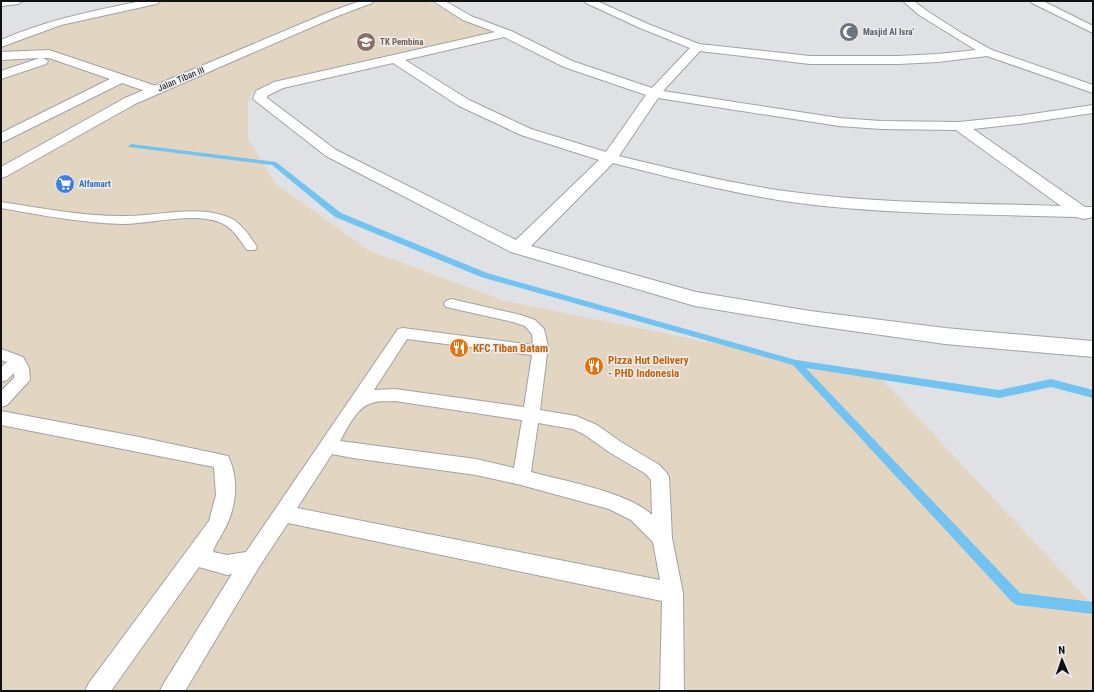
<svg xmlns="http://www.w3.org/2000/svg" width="1094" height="692" font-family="'Roboto Condensed',sans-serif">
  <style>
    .commercial { fill: #e2d6c2 }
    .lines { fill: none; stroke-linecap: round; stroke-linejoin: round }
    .stream { fill: #72c3f2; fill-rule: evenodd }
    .lane-casing { stroke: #a1a2a5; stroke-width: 2 }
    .street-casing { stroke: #a1a2a5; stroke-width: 2 }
    .secondary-casing { stroke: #a1a2a5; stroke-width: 2 }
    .lane { fill: #fff; fill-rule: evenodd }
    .street { fill: #fff; fill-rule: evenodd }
    .secondary { fill: #fff; fill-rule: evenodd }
    .labels { text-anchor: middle; stroke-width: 3; stroke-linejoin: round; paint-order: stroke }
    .far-worship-label { font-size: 9px; font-weight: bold; fill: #5b616d; stroke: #edeef1; text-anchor: start }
    .far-education-label { font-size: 9px; font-weight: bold; fill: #785e54; stroke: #edeef1; text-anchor: start }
    .far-street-label { font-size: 9px; fill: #101112; stroke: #edeef1 }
    .far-shop-label { font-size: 9px; font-weight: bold; fill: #366cbe; stroke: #edeef1; text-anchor: start }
    .food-label { font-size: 11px; font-weight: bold; fill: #c56008; stroke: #edeef1; text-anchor: start }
  </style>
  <rect width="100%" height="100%" fill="#e0e1e4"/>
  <path class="commercial" d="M157,1H427L492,32L269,85L252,93L248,102V139L276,184L370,251L505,301L880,377L1093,605V691H1V44L49,24Z"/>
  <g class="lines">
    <path class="stream" d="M131,144L276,162L341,213L487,273L796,360L999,390L1051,379L1093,390V398L1051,387L999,398L806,368L1020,593L1093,602V614L1017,605L1013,603L793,365L481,277L335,217L272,165L129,147L128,146Z"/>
    <g class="lane-casing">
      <g id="lane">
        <path d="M1,202C41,208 81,216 122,216C156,217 192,205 225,216C240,220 249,235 257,247L255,250H247C239,239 232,226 219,222C193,212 150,224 122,224C81,223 41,215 1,208Z"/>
        <path d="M451,299L521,315L535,320L544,329L548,346L540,410L576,416L597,425L621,442L658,464L666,472L669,477L672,538L683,593L684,691H660L662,601L288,523L259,567L185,691H160L164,683L232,574L227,575L199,567L111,691H85L89,683L209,521L216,495L214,467L1,425V411L139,437L228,456C240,480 236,510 223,532C219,540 215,544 213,552L227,555L246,552L398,329L403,328L533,345L532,334L525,326L513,322L446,307L444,304L446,301ZM407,339L532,355L524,407L395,389L374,390ZM395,401L522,420L514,468L476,459L340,441C347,429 356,409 369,404C377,400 387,402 395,401ZM538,423L573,429L585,435L609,452L646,474L651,480L652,515C628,492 564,481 531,472ZM332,454L353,458L476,475L521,485L609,509L631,520L653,542L660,580L297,508Z"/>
        <path d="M1,349L23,357L29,368L30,380L7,405L1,407V391L14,378V373L7,380L1,382V367L7,362L1,360Z"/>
      </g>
    </g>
    <g class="street-casing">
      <g id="street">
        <path d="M1,1H23L18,4L1,6Z"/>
        <path d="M141,1H161L156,4L61,25L1,47V40C46,20 93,11 141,1Z"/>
        <path d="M433,1H445L471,16L511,31L572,61L652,88L690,48L640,28L586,3L584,1H597L648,24L699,44L810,56H898L938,54L976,50L919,15L903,1H914L927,11L963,34L992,50L1093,85V93L987,56L938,62L898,64H810L700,51L663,91L839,118L881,121L959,122L1019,116L1093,105V113L1019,124L973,129L1085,207H1093V217L1084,219L1076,217C983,214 884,215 791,202C731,193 672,178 613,163L531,246L696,292L810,311L945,328L1093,341V357L945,344L810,325L695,306L511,252L326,156L253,99L256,91L274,82L495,32L463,20ZM504,37L564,67L646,95L606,152L531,129L469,100L405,60ZM393,63L459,106L521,135L599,160L516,240L336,150L267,98V96L283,88ZM658,98L839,126L881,129L956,130L1061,206C972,203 880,204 792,192C733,184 676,170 619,156Z"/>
        <path d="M1030,1H1043L1093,26V33L1032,3Z"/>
        <path d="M49,50L159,87L161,90L159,93L154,94L122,83L1,143V133L110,79L49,58H43L48,61L46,64L1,79V71L40,58L1,60V52Z"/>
      </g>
    </g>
    <g class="secondary-casing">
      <path id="secondary" d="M360,1H374L372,3L335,17L135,104L7,176L1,178V167L125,98L327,13Z"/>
    </g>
    <use href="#lane" class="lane"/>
    <use href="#street" class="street"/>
    <use href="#secondary" class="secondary"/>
  </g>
  <defs>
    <g id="mosque-disc" transform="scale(1)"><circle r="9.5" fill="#6b7280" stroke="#edeef1"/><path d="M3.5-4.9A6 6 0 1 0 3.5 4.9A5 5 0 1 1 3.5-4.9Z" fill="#fff"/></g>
    <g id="school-disc" transform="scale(1)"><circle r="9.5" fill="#8d6e63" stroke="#edeef1"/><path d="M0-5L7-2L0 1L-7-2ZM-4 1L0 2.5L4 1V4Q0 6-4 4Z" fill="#fff"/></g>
    <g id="supermarket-disc" transform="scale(1)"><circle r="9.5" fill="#3f7fe0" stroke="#edeef1"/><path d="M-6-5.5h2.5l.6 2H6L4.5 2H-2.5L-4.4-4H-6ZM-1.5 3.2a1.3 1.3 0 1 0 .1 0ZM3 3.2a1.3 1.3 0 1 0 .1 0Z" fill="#fff"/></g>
    <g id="restaurant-disc" transform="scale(1)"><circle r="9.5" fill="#e8710a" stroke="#edeef1"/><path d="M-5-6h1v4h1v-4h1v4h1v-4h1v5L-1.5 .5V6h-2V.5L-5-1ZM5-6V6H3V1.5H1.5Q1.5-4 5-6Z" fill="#fff"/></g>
  </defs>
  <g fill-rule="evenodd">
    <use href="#mosque-disc" x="849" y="32"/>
    <use href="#school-disc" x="366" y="42"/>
    <use href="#supermarket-disc" x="65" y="184"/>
    <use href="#restaurant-disc" x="459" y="348"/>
    <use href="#restaurant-disc" x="594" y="366"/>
  </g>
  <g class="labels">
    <g class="far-worship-label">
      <text x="863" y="35">Masjid Al Isra'</text>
    </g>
    <g class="far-education-label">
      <text x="380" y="45">TK Pembina</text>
    </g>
    <g class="far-street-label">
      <text transform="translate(181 79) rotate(-23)" y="3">Jalan Tiban III</text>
    </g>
    <g class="far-shop-label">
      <text x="79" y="187">Alfamart</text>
    </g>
    <g class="food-label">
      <text x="473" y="352">KFC Tiban Batam</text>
      <text x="608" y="364">Pizza Hut Delivery<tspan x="608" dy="13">- PHD Indonesia</tspan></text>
    </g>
  </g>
  <rect width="1094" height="692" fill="none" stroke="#101112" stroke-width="4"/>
  <g transform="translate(1062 660) rotate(358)" stroke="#edeef1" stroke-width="3" paint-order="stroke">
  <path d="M0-3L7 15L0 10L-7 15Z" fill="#101112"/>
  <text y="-6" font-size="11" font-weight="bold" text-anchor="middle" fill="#101112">N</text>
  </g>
</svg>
